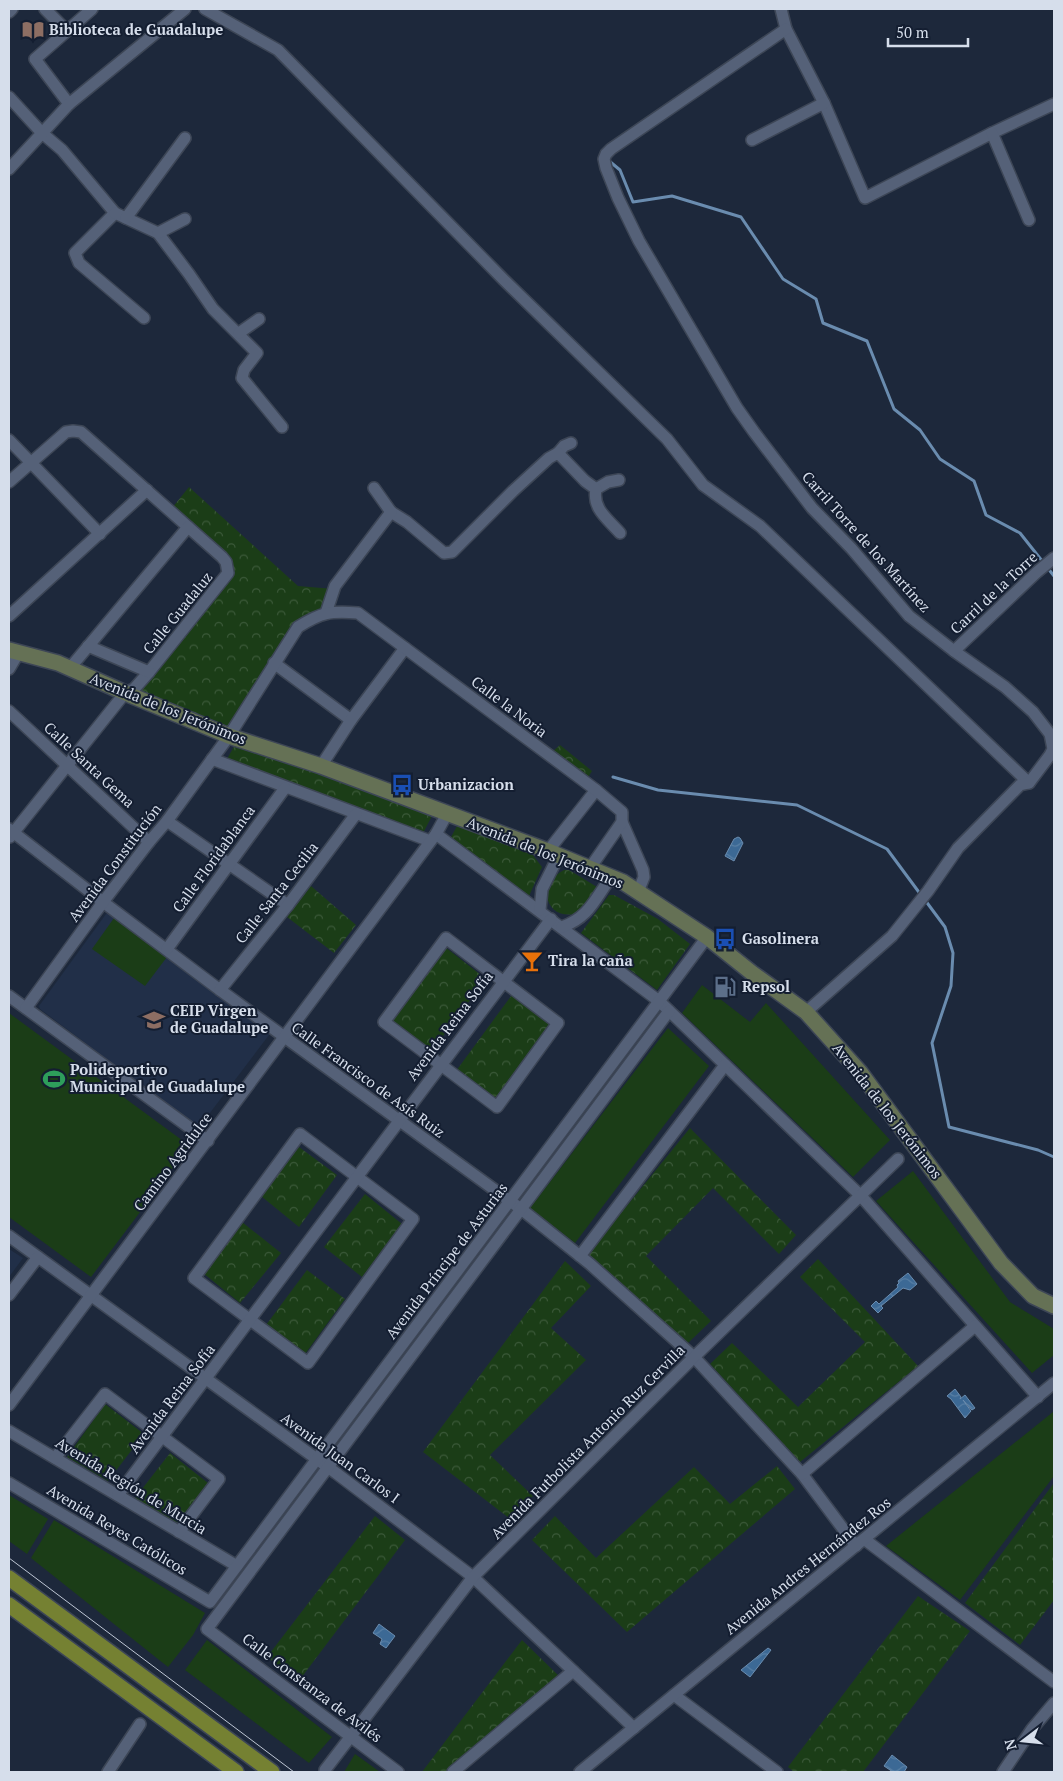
<svg xmlns="http://www.w3.org/2000/svg" width="1063" height="1781" font-family="'PT Serif',serif">
  <style>
    .built { fill: #212f48 }
    .green { fill: #1b3d17 }
    .forest { fill: url(#forest-crowns) }
    .water { fill: url(#water-waves); stroke: #6a8caf }
    .lines { fill: none; stroke-linecap: round; stroke-linejoin: round }
    .stream { stroke: #6a8caf; stroke-width: 3 }
    .street-casing { stroke: #3d4656; stroke-width: 14 }
    .secondary-casing { stroke: #3d4656; stroke-width: 18 }
    .primary-casing { stroke: #3d4656; stroke-width: 18 }
    .street { stroke: #556178; stroke-width: 11 }
    .secondary { stroke: #657155; stroke-width: 15 }
    .primary { stroke: #758132; stroke-width: 15 }
    .tram { stroke: #bec6d4; stroke-width: 1 }
    .labels { text-anchor: middle; stroke-width: 4; stroke-linejoin: round; paint-order: stroke }
    .poi-label { font-size: 15px; font-weight: bold; fill: #d6deeb; stroke: #141e31; text-anchor: start }
    .street-label { font-size: 15px; fill: #d6deeb; stroke: #141e31 }
  </style>
  <defs>
    <pattern id="forest-crowns" width="20" height="18" patternUnits="userSpaceOnUse" patternTransform="scale(1.25)"><rect width="20" height="18" fill="#1b3d17"/><path d="M2 6a3 3 0 1 1 6 0M12 15a3 3 0 1 1 6 0" fill="none" stroke="#3b5939"/></pattern>
    <pattern id="water-waves" width="16" height="10" patternUnits="userSpaceOnUse" patternTransform="scale(1.25)"><rect width="16" height="10" fill="#3c6995"/><path d="M0 5q4-4 8 0t8 0" fill="none" stroke="#577ea4"/></pattern>
  </defs>
  <rect width="100%" height="100%" fill="#1d283b"/>
  <g class="built">
    <path d="M111,913L268,1031L269,1035L200,1126H196L40,1009L39,1006L106,914Z"/>
    <path d="M9,1249L23,1258L9,1277Z"/>
  </g>
  <g class="green">
    <path d="M114,918L167,957L145,986L92,949Z"/>
    <path d="M702,985L750,1022L766,1003L890,1140L853,1177L682,1013Z"/>
    <path d="M9,1013L190,1146L91,1277L9,1217Z"/>
    <path d="M668,1028L709,1066L575,1243L530,1208Z"/>
    <path d="M913,1171L1010,1302L1054,1329V1355L1032,1373L876,1201Z"/>
    <path d="M1053,1412L1054,1413V1476L960,1600L886,1546Z"/>
    <path d="M9,1495L48,1519L27,1554L9,1541Z"/>
    <path d="M54,1520L205,1613L193,1635L168,1667L31,1558Z"/>
    <path d="M207,1640L332,1737L309,1763L185,1670Z"/>
    <path d="M355,1754L380,1772H344Z"/>
  </g>
  <g class="forest">
    <path d="M189,487L298,586L334,589L326,613L298,627L229,736L130,695L228,568L172,508Z"/>
    <path d="M240,736L433,814L421,837L223,766Z"/>
    <path d="M560,745L592,771L587,779L552,752Z"/>
    <path d="M457,826L524,849L532,854L542,867L529,896L450,839Z"/>
    <path d="M564,870H569L597,887L580,913C543,923 537,883 564,870Z"/>
    <path d="M311,886L356,925L334,953L287,917Z"/>
    <path d="M609,895H614L658,919L690,944L657,990L581,933Z"/>
    <path d="M445,947L486,979L431,1052L390,1022Z"/>
    <path d="M514,992L554,1023L496,1101L456,1071Z"/>
    <path d="M690,1128L796,1235L779,1254L713,1188L646,1256L711,1321L688,1343L587,1255Z"/>
    <path d="M299,1147L337,1175L299,1227L261,1196Z"/>
    <path d="M365,1194L402,1224L362,1277L324,1247Z"/>
    <path d="M242,1222L281,1253L240,1303L203,1273Z"/>
    <path d="M818,1259L918,1366L800,1462L710,1364L732,1343L798,1407L865,1342L800,1277Z"/>
    <path d="M565,1261L591,1286L551,1328L586,1360L490,1455L533,1496L509,1518L423,1452Z"/>
    <path d="M307,1270L345,1299L305,1354L266,1325Z"/>
    <path d="M105,1404L144,1434L108,1481L67,1457Z"/>
    <path d="M170,1453L208,1483L177,1523L135,1498Z"/>
    <path d="M777,1466L795,1489L627,1632L532,1540L555,1516L596,1558L694,1467L730,1504Z"/>
    <path d="M1054,1483V1600L1020,1645L965,1603Z"/>
    <path d="M375,1516L405,1540L298,1682L267,1657Z"/>
    <path d="M918,1596L970,1631L863,1772H794L788,1767Z"/>
    <path d="M522,1640L561,1678L447,1772H422Z"/>
  </g>
  <g class="water">
    <path d="M738,837L740,838L743,843L734,861L725,856L734,839Z"/>
    <path d="M908,1273L917,1284L910,1290L903,1288L881,1306L883,1308L878,1313L871,1306L876,1301L879,1304L898,1287L897,1285L899,1283L898,1281Z"/>
    <path d="M955,1389L961,1397L960,1399L965,1395L975,1408L972,1410L963,1400L971,1411L965,1418L951,1399L947,1396Z"/>
    <path d="M379,1624L395,1636L386,1648L380,1644L382,1639L373,1633Z"/>
    <path d="M768,1648L771,1650L750,1677L741,1670Z"/>
    <path d="M892,1755L907,1767L904,1772H893L884,1766Z"/>
  </g>
  <g class="lines">
    <g class="stream">
      <path d="M608,160L620,170L633,202L672,196L741,217L783,279L816,299L823,323L867,341L894,409L920,430L940,459L974,481L986,515L1020,533L1054,576"/>
      <path d="M613,777L658,790L797,805L887,849L921,895"/>
      <path d="M925,900L945,927L953,953L951,986L932,1043L949,1127L1038,1150L1054,1157"/>
    </g>
    <g class="street-casing">
      <g id="street">
        <path d="M45,9L67,31"/>
        <path d="M205,9L278,50L504,280L667,439L703,485L760,526L1029,783"/>
        <path d="M781,9L786,29L824,103L865,198L992,133L1054,104"/>
        <path d="M9,12L12,9"/>
        <path d="M786,29L611,149L606,154L604,159L606,168L618,198L639,241L737,408L754,432L812,508L851,548L909,616L954,651L1005,687L1033,712L1050,734L1053,749L1050,755L1029,783L1020,785L958,848L928,891L892,936L806,1012"/>
        <path d="M9,97L42,133L62,150L115,213L75,253L79,263L144,318"/>
        <path d="M69,104L35,59L92,9"/>
        <path d="M992,133L1029,220"/>
        <path d="M752,140L824,103"/>
        <path d="M9,169L69,104L185,9"/>
        <path d="M115,213L158,233L189,274L213,309L257,353L244,370L242,378L282,427"/>
        <path d="M126,218L185,138"/>
        <path d="M158,233L185,219"/>
        <path d="M239,333L259,319"/>
        <path d="M9,440L100,534"/>
        <path d="M558,453L564,446L571,443"/>
        <path d="M9,482L66,432L73,431L81,432L222,557L226,562L228,573L149,672L134,689L125,693L10,837"/>
        <path d="M596,489L608,482L619,480"/>
        <path d="M391,512L407,522L444,553L452,552L513,491L549,458L558,453L585,481L596,489C592,509 608,519 620,533"/>
        <path d="M326,613L335,586L391,512L374,488"/>
        <path d="M9,616L147,490"/>
        <path d="M88,646L149,672"/>
        <path d="M954,651L1037,572L1054,558"/>
        <path d="M274,663L351,720"/>
        <path d="M70,668L188,527"/>
        <path d="M9,669L19,652"/>
        <path d="M9,711L149,842"/>
        <path d="M212,759L430,841"/>
        <path d="M321,766L351,720L405,648"/>
        <path d="M167,821L288,905"/>
        <path d="M622,822L643,870L644,877L638,892"/>
        <path d="M9,829L103,902L220,990L521,1209L590,1264L694,1357L802,1474L856,1546"/>
        <path d="M436,834L659,1001L861,1196L1038,1397"/>
        <path d="M548,851L596,790"/>
        <path d="M540,910L542,889L559,855"/>
        <path d="M562,927C590,917 595,898 612,876"/>
        <path d="M446,938L558,1023L497,1107L384,1022Z"/>
        <path d="M167,949L285,788"/>
        <path d="M220,990L288,905L356,814"/>
        <path d="M9,996L208,1141"/>
        <path d="M26,1008L103,902L149,842L167,821L229,736L298,627C322,612 330,611 358,613L596,790L622,812V822L590,868"/>
        <path d="M300,1134L413,1219L308,1363L194,1278Z"/>
        <path d="M9,1236L336,1473L473,1577L634,1728"/>
        <path d="M580,1256L725,1065"/>
        <path d="M9,1295L38,1257"/>
        <path d="M9,1405L436,834L447,814"/>
        <path d="M9,1431L237,1566"/>
        <path d="M55,1458L105,1394L219,1479L179,1532"/>
        <path d="M802,1474L975,1326"/>
        <path d="M9,1483L210,1602L707,937"/>
        <path d="M118,1495L551,919"/>
        <path d="M864,1539L1054,1682"/>
        <path d="M674,1695L777,1772"/>
        <path d="M325,1770L473,1577L694,1357L898,1159"/>
        <path d="M108,1772L140,1724"/>
        <path d="M398,1772L207,1629L669,1011"/>
        <path d="M453,1772L573,1671"/>
        <path d="M580,1772L1054,1383"/>
        <path d="M1003,1772L1032,1729L1054,1703"/>
      </g>
    </g>
    <g class="secondary-casing">
      <path id="secondary" d="M9,650L58,663L130,695L229,736L321,766L548,851L623,882L707,937L752,973L806,1012L860,1072L1001,1263L1033,1296L1054,1306"/>
    </g>
    <g class="primary-casing">
      <g id="primary">
        <path d="M9,1578L272,1772"/>
        <path d="M9,1605L236,1772"/>
      </g>
    </g>
    <use href="#street" class="street"/>
    <use href="#secondary" class="secondary"/>
    <use href="#primary" class="primary"/>
    <path class="tram" d="M9,1558L294,1772"/>
  </g>
  <defs>
    <g id="library-bare" transform="scale(1.725)"><path d="M-6-4Q-3-5.5-.7-3.5V5Q-3 3-6 4ZM6-4Q3-5.5 .7-3.5V5Q3 3 6 4Z" fill="#8d6e63" stroke="#141e31" stroke-width="2.5" paint-order="stroke"/></g>
    <g id="bus-bare" transform="scale(1.725)"><path d="M-5-6H5V4H4V6H2V4H-2V6H-4V4H-5ZM-3.5-4V0h7V-4ZM-3.5 1.2v1.5H-2V1.2ZM2 1.2v1.5H3.5V1.2Z" fill="#1a4fb4" stroke="#141e31" stroke-width="2.5" paint-order="stroke"/></g>
    <g id="bar-bare" transform="scale(1.725)"><path d="M-6-5H6L.8 .8V4.5H3.5V6h-7V4.5H-.8V.8Z" fill="#e8710a" stroke="#141e31" stroke-width="2.5" paint-order="stroke"/></g>
    <g id="fuel-bare" transform="scale(1.725)"><path d="M-5.5-6h7V0h2V4h1.3V-2.5L3-4.5l.8-.8L6-3V5H2.5V1h-1V6h-7ZM-4.2-4.7v3.2H.2V-4.7Z" fill="#5c6f8a" stroke="#141e31" stroke-width="2.5" paint-order="stroke"/></g>
    <g id="school-bare" transform="scale(1.725)"><path d="M0-5L7-2L0 1L-7-2ZM-4 1L0 2.5L4 1V4Q0 6-4 4Z" fill="#8d6e63" stroke="#141e31" stroke-width="2.5" paint-order="stroke"/></g>
    <g id="stadium-bare" transform="scale(1.725)"><path d="M0-5a6.5 5 0 1 0 0 10a6.5 5 0 1 0 0-10ZM-3.5-1.8h7v3.6h-7Z" fill="#2e9e5b" stroke="#141e31" stroke-width="2.5" paint-order="stroke"/></g>
  </defs>
  <g fill-rule="evenodd">
    <use href="#library-bare" x="33" y="30"/>
    <use href="#bus-bare" x="402" y="785"/>
    <use href="#bus-bare" x="725" y="939"/>
    <use href="#bar-bare" x="532" y="961"/>
    <use href="#fuel-bare" x="725" y="987"/>
    <use href="#school-bare" x="154" y="1020"/>
    <use href="#stadium-bare" x="54" y="1079"/>
  </g>
  <g class="labels">
    <g class="poi-label">
      <text x="49" y="35">Biblioteca de Guadalupe</text>
      <text x="418" y="790">Urbanizacion</text>
      <text x="742" y="944">Gasolinera</text>
      <text x="548" y="966">Tira la caña</text>
      <text x="742" y="992">Repsol</text>
      <text x="170" y="1016">CEIP Virgen<tspan x="170" dy="17">de Guadalupe</tspan></text>
      <text x="70" y="1075">Polideportivo<tspan x="70" dy="17">Municipal de Guadalupe</tspan></text>
    </g>
    <g class="street-label">
      <text transform="translate(866 542) rotate(48)" y="5">Carril Torre de los Martínez</text>
      <text transform="translate(994 593) rotate(-43)" y="5">Carril de la Torre</text>
      <text transform="translate(178 613) rotate(-51)" y="5">Calle Guadaluz</text>
      <text transform="translate(509 707) rotate(37)" y="5">Calle la Noria</text>
      <text transform="translate(168 709) rotate(22)" y="5">Avenida de los Jerónimos</text>
      <text transform="translate(89 765) rotate(43)" y="5">Calle Santa Gema</text>
      <text transform="translate(545 853) rotate(22)" y="5">Avenida de los Jerónimos</text>
      <text transform="translate(214 859) rotate(-54)" y="5">Calle Floridablanca</text>
      <text transform="translate(115 863) rotate(-53)" y="5">Avenida Constitución</text>
      <text transform="translate(277 893) rotate(-52)" y="5">Calle Santa Cecilia</text>
      <text transform="translate(450 1026) rotate(-53)" y="5">Avenida Reina Sofía</text>
      <text transform="translate(368 1080) rotate(36)" y="5">Calle Francisco de Asís Ruiz</text>
      <text transform="translate(887 1111) rotate(52)" y="5">Avenida de los Jerónimos</text>
      <text transform="translate(173 1162) rotate(-53)" y="5">Camino Agridulce</text>
      <text transform="translate(447 1261) rotate(-53)" y="5">Avenida Príncipe de Asturias</text>
      <text transform="translate(172 1399) rotate(-53)" y="5">Avenida Reina Sofía</text>
      <text transform="translate(588 1442) rotate(-45)" y="5">Avenida Futbolista Antonio Ruz Cervilla</text>
      <text transform="translate(340 1458) rotate(36)" y="5">Avenida Juan Carlos I</text>
      <text transform="translate(131 1486) rotate(31)" y="5">Avenida Región de Murcia</text>
      <text transform="translate(117 1530) rotate(31)" y="5">Avenida Reyes Católicos</text>
      <text transform="translate(808 1566) rotate(-39)" y="5">Avenida Andres Hernández Ros</text>
      <text transform="translate(312 1688) rotate(37)" y="5">Calle Constanza de Avilés</text>
    </g>
  </g>
  <rect width="1063" height="1781" fill="none" stroke="#d6deeb" stroke-width="20"/>
  <g transform="translate(1023 1741) rotate(254)" stroke="#141e31" stroke-width="4" paint-order="stroke">
  <path d="M0-4L9 19L0 12L-9 19Z" fill="#d6deeb"/>
  <text y="-8" font-size="14" font-weight="bold" text-anchor="middle" fill="#d6deeb">N</text>
  </g>
  <path d="M888 38v8h80v-8" fill="none" stroke="#d6deeb" stroke-width="2.5"/>
  <text x="896" y="38" font-size="15" fill="#d6deeb" stroke="#141e31" stroke-width="4" paint-order="stroke">50 m</text>
</svg>
